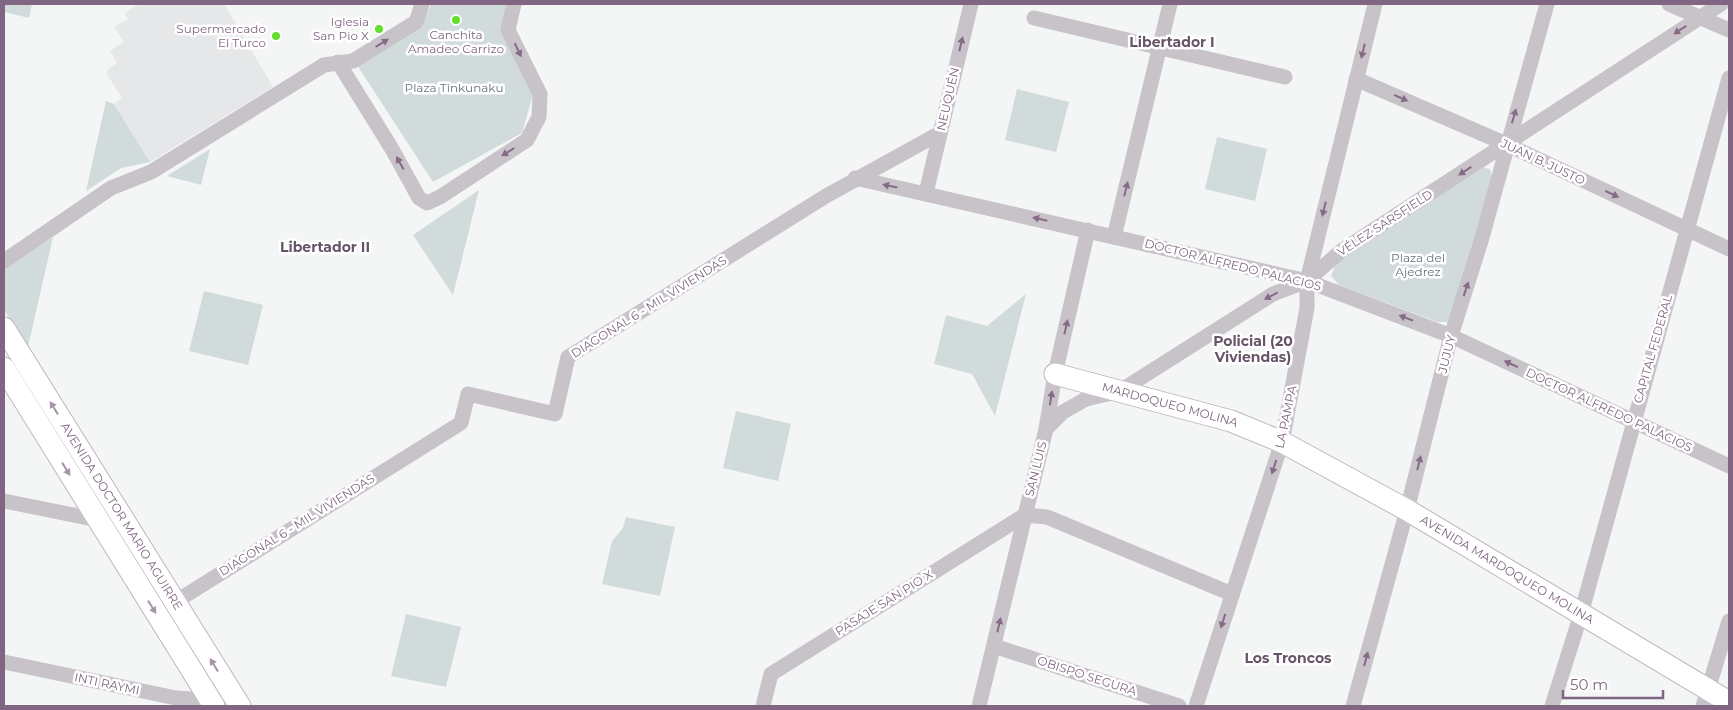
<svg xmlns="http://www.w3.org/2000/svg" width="1733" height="710" font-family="Montserrat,sans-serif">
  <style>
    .built { fill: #e6e7e8 }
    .green { fill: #d2dbdb }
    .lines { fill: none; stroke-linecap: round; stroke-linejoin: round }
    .secondary-casing { stroke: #bfb6bf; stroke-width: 23 }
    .street { stroke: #c8c2c9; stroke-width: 15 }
    .secondary { stroke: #fff; stroke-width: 21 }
    .oneway { fill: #856b86 }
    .oneway2 { fill: #a794a8 }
    .poi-dot { fill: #60df2b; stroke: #fff; stroke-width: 2 }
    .labels { text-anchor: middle; stroke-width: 5; stroke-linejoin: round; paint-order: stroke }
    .poi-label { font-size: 12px; fill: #816683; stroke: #fff; text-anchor: end }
    .park-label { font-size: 12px; fill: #65757b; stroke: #fff }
    .street-label { font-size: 12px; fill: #816683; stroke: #fff }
    .neighbourhood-label { font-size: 14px; font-weight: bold; fill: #675469; stroke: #fff }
  </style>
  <rect width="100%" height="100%" fill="#f3f6f5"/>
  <path class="built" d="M139,4H224L273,87L150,162L114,104L122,98L107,74L108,69L117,63L110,51L124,42L114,27L128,19L125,13Z"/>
  <g class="green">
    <path d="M4,4H32L29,18L4,12Z"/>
    <path d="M431,4H509L533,95L522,133L433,182L357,65L421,26Z"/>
    <path d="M1017,89L1069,102L1056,152L1005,140Z"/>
    <path d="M106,101L114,104L150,162L121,168L86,191Z"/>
    <path d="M1217,137L1267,149L1255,201L1205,189Z"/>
    <path d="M210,149L201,185L167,176Z"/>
    <path d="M1482,167L1490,169L1492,177L1451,316L1447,322H1437L1339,285L1331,276L1336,263Z"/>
    <path d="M479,190L453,295L413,235Z"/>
    <path d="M53,237L28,347L4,310V269Z"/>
    <path d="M204,291L263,305L248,365L189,351Z"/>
    <path d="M1026,294L995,416L972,374L934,364L946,315L987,326Z"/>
    <path d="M736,411L791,424L778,481L723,468Z"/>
    <path d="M626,517L675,527L660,596L602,584L612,541L623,528Z"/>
    <path d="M406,614L461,627L446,687L391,676Z"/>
  </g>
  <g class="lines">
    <g class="secondary-casing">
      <g id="secondary">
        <path id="s1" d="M4,328L240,706"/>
        <path d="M4,368L214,706"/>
        <path id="s2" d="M1055,374L1231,421L1282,442L1407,510L1729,702"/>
      </g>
    </g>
    <g class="street">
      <path d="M1669,4L1729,30"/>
      <path d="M1034,18L1285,77"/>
      <path d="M338,62L392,149L419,198L427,203L440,197L527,140L539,117L540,94L508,30L514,4"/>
      <path d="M1356,79L1506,144L1729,249"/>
      <path d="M855,178L1307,281L1451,336L1729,466"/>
      <path d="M926,193L971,4"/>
      <path d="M1114,237L1170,4"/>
      <path d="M4,261L111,188L151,172L324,65L353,61L416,22L422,4"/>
      <path d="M1046,429L1063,412L1086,399L1120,391L1273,294L1307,281L1341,251L1721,4"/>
      <path d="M4,501L98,520"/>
      <path d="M175,602L461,423L468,394L555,414L568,357L826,196L940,133"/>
      <path d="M994,646L1179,706"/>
      <path d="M4,662L176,698L210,700"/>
      <path d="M763,706L771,674L1025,515L1047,517L1232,594"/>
      <path d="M979,706L1046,429L1055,374L1088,230"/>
      <path d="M1196,706L1282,442L1307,308V281L1375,4"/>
      <path d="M1353,706L1407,510L1451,336L1481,241L1547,4"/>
      <path d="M1552,706L1581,614L1729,78"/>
      <path d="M1703,706L1729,621"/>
    </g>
    <use href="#secondary" class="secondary"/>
  </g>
  <defs><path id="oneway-solid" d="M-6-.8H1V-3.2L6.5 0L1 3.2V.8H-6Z" transform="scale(1.25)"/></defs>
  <g class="oneway">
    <use href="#oneway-solid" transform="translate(1680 30) rotate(147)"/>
    <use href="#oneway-solid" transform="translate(382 43) rotate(-31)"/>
    <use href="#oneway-solid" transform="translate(961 44) rotate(-77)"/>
    <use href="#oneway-solid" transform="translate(518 50) rotate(64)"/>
    <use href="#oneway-solid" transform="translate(1363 51) rotate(104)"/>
    <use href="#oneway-solid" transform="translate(1401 98) rotate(24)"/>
    <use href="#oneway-solid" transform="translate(1514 116) rotate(-74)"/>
    <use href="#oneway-solid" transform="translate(508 152) rotate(148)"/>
    <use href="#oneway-solid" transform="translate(400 163) rotate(-119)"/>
    <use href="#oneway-solid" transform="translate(1465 171) rotate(147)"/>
    <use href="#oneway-solid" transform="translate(890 186) rotate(-168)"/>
    <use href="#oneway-solid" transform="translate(1126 189) rotate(-76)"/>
    <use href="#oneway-solid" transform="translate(1612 194) rotate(25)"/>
    <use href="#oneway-solid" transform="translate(1324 209) rotate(104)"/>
    <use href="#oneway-solid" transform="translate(1040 219) rotate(-167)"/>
    <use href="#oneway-solid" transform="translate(1466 289) rotate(-72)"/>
    <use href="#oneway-solid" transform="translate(1271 296) rotate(152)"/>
    <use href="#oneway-solid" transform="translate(1406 318) rotate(-159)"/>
    <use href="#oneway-solid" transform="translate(1066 327) rotate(-77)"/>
    <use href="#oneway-solid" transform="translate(1511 364) rotate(-155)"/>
    <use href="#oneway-solid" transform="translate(1051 398) rotate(-81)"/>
    <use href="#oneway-solid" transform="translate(1419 463) rotate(-76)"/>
    <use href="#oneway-solid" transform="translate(1274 467) rotate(108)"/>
    <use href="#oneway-solid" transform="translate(1223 621) rotate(108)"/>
    <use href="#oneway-solid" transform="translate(999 625) rotate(-77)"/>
    <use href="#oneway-solid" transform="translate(1366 659) rotate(-75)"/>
  </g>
  <g class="oneway2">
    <use href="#oneway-solid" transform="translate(54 408) rotate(-122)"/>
    <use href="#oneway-solid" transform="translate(66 469) rotate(58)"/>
    <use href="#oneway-solid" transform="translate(152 607) rotate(58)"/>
    <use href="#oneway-solid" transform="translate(214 665) rotate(-122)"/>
  </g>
  <g class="poi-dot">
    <circle cx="456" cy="20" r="5"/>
    <circle cx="379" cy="29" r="5"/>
    <circle cx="276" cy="36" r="5"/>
  </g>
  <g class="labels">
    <g class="poi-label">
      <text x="369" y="26">Iglesia<tspan x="369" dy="14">San Pio X</tspan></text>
      <text x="266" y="33">Supermercado<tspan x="266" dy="14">El Turco</tspan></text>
      <text x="456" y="39" text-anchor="middle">Canchita<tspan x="456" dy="14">Amadeo Carrizo</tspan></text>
    </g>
    <g class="park-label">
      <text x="454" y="92">Plaza Tinkunaku</text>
      <text x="1418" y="262">Plaza del<tspan x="1418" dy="14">Ajedrez</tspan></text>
    </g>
    <g class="street-label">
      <text transform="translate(948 99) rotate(-77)" y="4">NEUQUÉN</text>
      <text transform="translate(1543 162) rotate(25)" y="4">JUAN B. JUSTO</text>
      <text transform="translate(1385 223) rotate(-33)" y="4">VÉLEZ SARSFIELD</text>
      <text transform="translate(1233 265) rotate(14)" y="4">DOCTOR ALFREDO PALACIOS</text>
      <text transform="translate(649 307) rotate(-32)" y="4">DIAGONAL 6 - MIL VIVIENDAS</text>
      <text transform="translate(1653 349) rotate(-74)" y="4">CAPITAL FEDERAL</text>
      <text transform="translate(1447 354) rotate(-76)" y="4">JUJUY</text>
      <text dy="4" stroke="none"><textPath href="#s2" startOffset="119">MARDOQUEO MOLINA</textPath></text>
      <text transform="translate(1609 410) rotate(25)" y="4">DOCTOR ALFREDO PALACIOS</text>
      <text transform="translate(1286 417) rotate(-78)" y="4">LA PAMPA</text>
      <text transform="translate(1036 469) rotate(-76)" y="4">SAN LUIS</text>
      <text dy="4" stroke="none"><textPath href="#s1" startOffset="222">AVENIDA DOCTOR MARIO AGUIRRE</textPath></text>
      <text transform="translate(297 525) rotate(-32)" y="4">DIAGONAL 6 - MIL VIVIENDAS</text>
      <text dy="4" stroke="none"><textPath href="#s2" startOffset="496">AVENIDA MARDOQUEO MOLINA</textPath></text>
      <text transform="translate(884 603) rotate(-32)" y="4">PASAJE SAN PIO X</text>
      <text transform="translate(1087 676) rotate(18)" y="4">OBISPO SEGURA</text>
      <text transform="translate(107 684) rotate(12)" y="4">INTI RAYMI</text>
    </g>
    <g class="neighbourhood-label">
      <text x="1172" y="47">Libertador I</text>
      <text x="325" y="252">Libertador II</text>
      <text x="1253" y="346">Policial (20<tspan x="1253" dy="16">Viviendas)</tspan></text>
      <text x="1288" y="663">Los Troncos</text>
    </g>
  </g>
  <rect width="1733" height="710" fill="none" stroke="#816683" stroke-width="10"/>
  <path d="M1563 690v8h100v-8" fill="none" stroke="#816683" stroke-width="2.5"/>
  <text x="1570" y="690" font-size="15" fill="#816683" stroke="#ffffff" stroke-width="4" paint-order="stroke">50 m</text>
</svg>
